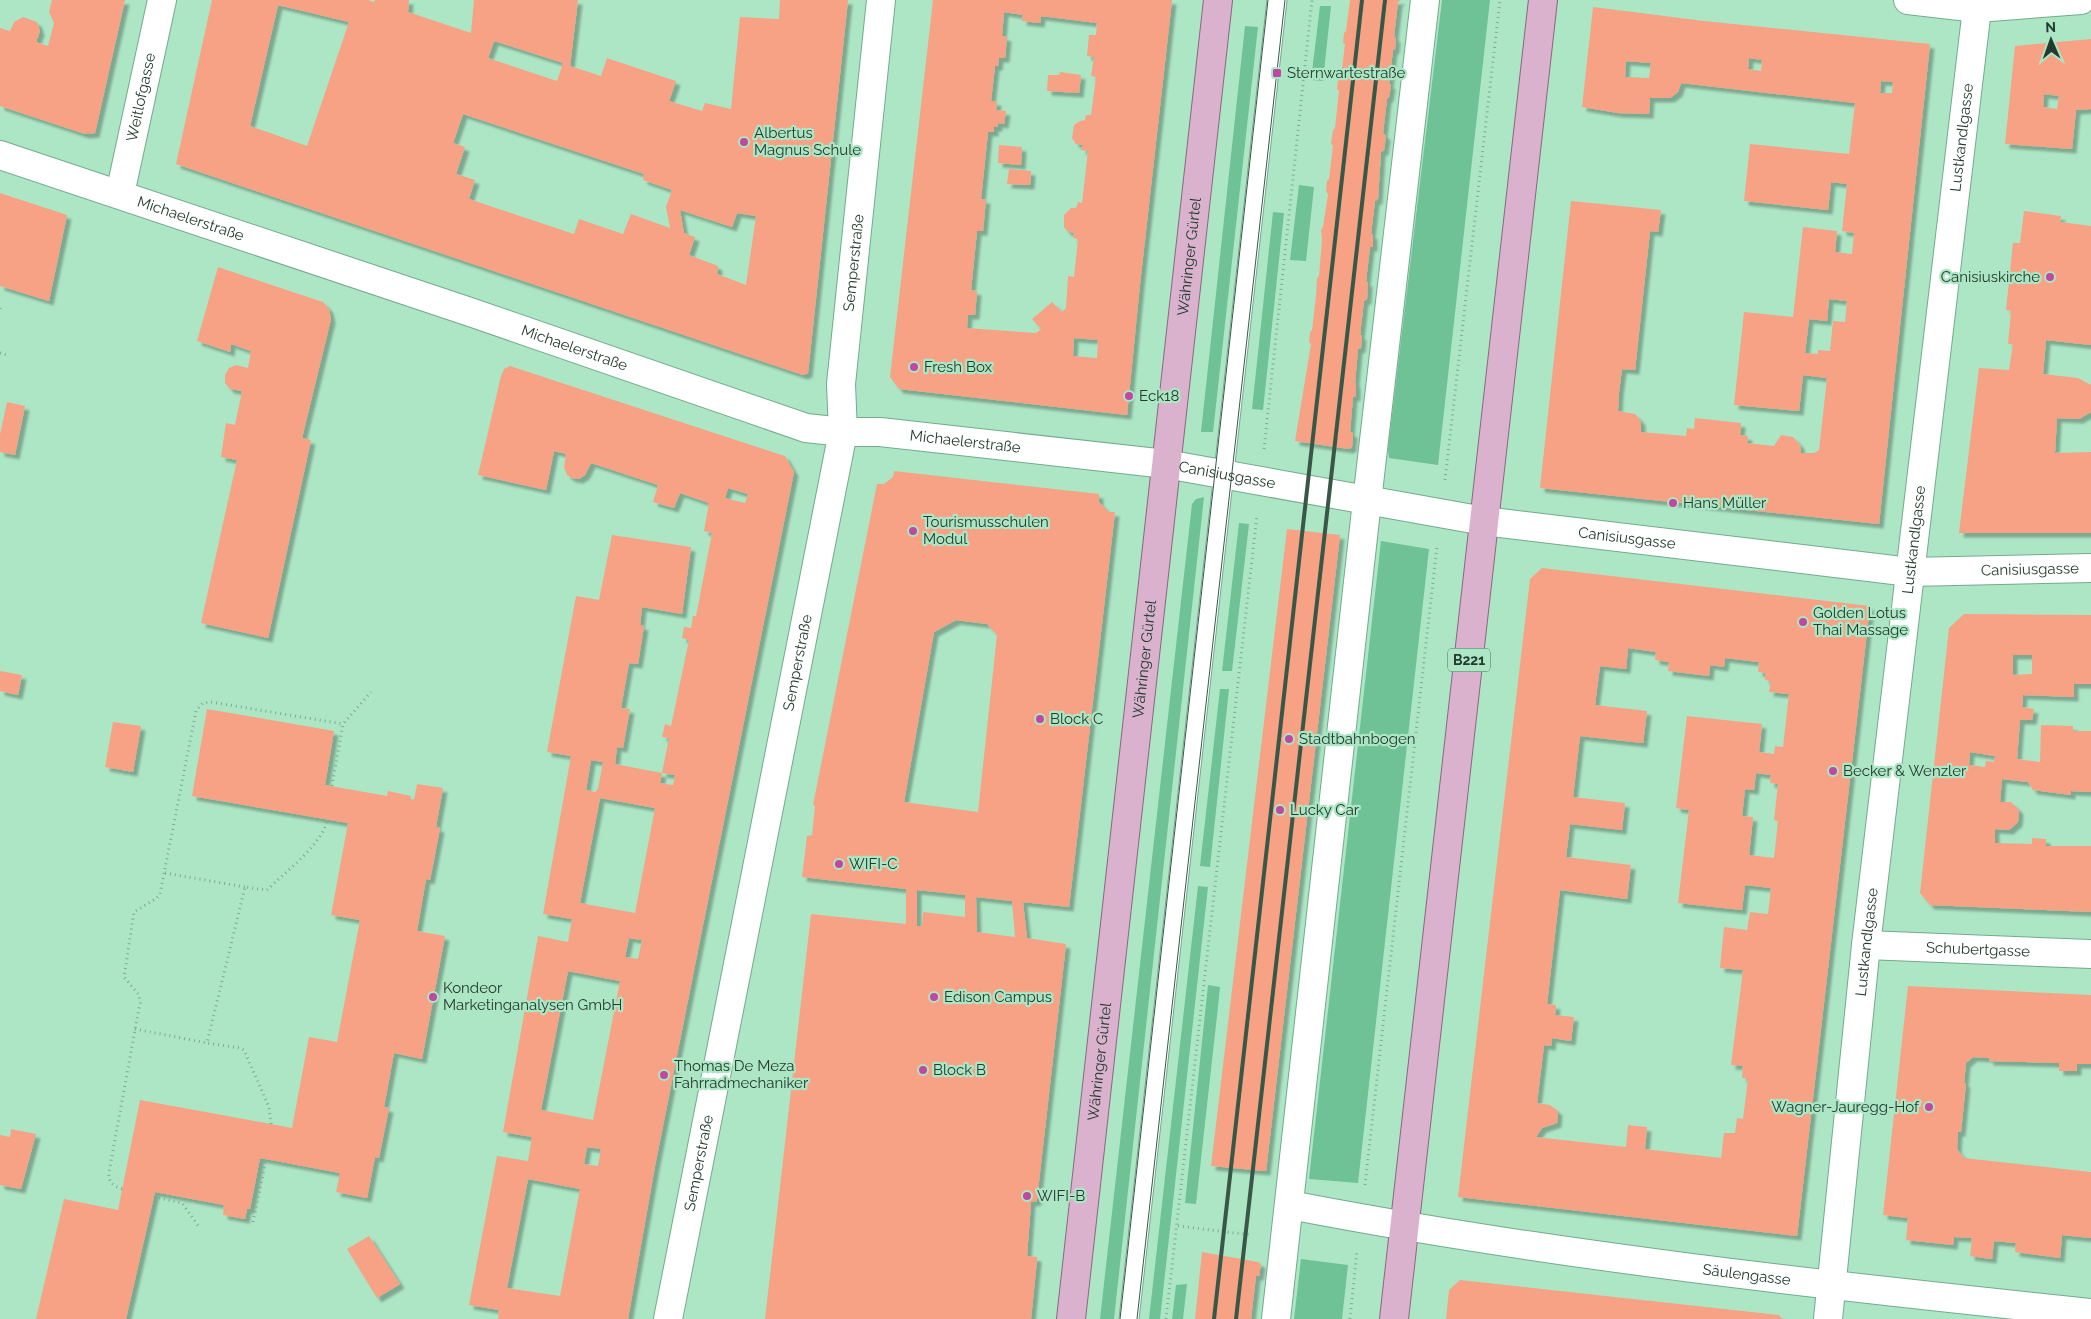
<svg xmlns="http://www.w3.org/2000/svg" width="2091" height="1319" font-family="Raleway,sans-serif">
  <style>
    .green { fill: #6ec296 }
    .building { fill: #f8a285; fill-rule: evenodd; filter: url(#shadow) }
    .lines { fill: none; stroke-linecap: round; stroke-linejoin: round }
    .lane-casing { stroke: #73ab8c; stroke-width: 21 }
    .street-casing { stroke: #73ab8c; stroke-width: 30 }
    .primary-casing { stroke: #8a6781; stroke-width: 30 }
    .path { stroke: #7eac92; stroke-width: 3; stroke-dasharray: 1 4; stroke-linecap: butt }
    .lane { stroke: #fff; stroke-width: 19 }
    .street { stroke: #fff; stroke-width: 28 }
    .primary { stroke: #dab2ce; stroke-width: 28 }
    .tram { stroke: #395747; stroke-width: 1 }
    .rail { stroke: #395747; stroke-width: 4 }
    .poi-dot { fill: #bf49a0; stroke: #ace6c5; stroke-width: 2 }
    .labels { text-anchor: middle; stroke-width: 4.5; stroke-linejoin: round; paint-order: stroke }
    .shield { fill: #ace6c5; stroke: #4c6e5b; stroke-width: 1 }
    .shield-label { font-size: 14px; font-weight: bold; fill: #233b2e }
    .poi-label { font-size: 15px; fill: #233b2e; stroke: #ace6c5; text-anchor: start }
    .street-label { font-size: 15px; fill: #233b2e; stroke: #ace6c5 }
  </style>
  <defs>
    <filter id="shadow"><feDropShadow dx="4.5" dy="4.5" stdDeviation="1" flood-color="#0004"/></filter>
  </defs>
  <rect width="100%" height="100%" fill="#ace6c5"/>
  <g class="green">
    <path d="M1442,0H1490L1438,465L1389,458L1388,449Z"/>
    <path d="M1320,6H1331L1323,81L1311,80Z"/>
    <path d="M1245,26L1258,27L1213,432H1201Z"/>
    <path d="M1299,185L1314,187L1306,261L1290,260Z"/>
    <path d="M1273,212L1284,213L1263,410L1252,409Z"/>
    <path d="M1204,497L1114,1319H1100L1192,504L1196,499Z"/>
    <path d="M1239,523L1249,524L1232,671H1222Z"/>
    <path d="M1381,541L1429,549L1358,1183L1309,1179Z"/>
    <path d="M1220,689H1229L1210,867L1200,866Z"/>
    <path d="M1198,886L1208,887L1160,1319H1149Z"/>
    <path d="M1208,985L1220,987L1218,1007L1196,1204L1185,1203Z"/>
    <path d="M1301,1259L1348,1265L1342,1319H1294Z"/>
    <path d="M1187,1284L1183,1319H1172L1176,1285Z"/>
  </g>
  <g class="building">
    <path d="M52,0H125L95,133L85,134L0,106V28L10,31L14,22L23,17L37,22L40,31L36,42L48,46L54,23L49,12Z"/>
    <path d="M212,0H368L374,2L375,0H409L408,12L471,33L474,0H578L570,66L601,76L607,58L676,81L669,101L702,111L705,103L731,109L740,17L779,19L780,0H848L808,373L803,375L176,164ZM278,5L349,22L307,146L250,126ZM494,41L563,63L557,81L488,58ZM463,114L644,174L643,180L672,190L666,207L670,228L631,214L623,234L579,219L574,234L469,199L475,180L456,174L465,147L453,143ZM680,210L732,227L737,213L756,216L746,285L717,274L718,266L689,255L695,237L684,233Z"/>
    <path d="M933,0H1172L1140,284L1127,415L899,389L890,377ZM1004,12L1023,15L1022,21L1040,23L1041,16L1097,23L1096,35H1089L1087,56L1094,57L1091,76L1096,77L1091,115H1086L1085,120L1080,121L1074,125L1072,138L1076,144L1083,145L1081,150L1088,151L1082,203L1078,202L1076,208H1071L1064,215V227L1067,231L1074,233L1073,238L1078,239L1074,277L1068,276L1066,308L1062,312L1052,302L1032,319L1041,329L1036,333L967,328L968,315H975L977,291L971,290L977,231H983L986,199H981L988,132H994V127H998V123L1004,124L1006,111L996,110L997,101H991L995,66H998L999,58H1005L1007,37L1002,36ZM1074,338L1098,340L1097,358L1073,356Z"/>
    <path d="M1350,0H1401L1398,2L1394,36L1396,39L1395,49L1393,50L1389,84L1391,85L1389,97L1387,99L1383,133L1386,136L1384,150L1381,152L1378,199L1375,201L1371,234L1373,235V247H1370L1366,281L1368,283L1367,299L1364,301L1360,335L1362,336L1361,348L1358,349L1355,382L1356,384V396L1353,397L1350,432L1353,433L1352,447L1349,449L1295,441L1311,344L1309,342L1310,332L1312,330L1316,296L1317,278L1319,276L1322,240L1321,230L1323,227L1328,194L1326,191L1327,181L1329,179L1333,146L1331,144L1333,130L1335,128L1339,91L1337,89L1338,79L1341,77L1345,44L1343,43L1344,33L1346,31Z"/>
    <path d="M1593,7L1704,21L1930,44L1879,524L1540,488L1571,201L1661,210L1658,232L1650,231L1635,370L1622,369L1619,392L1618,411L1635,414L1641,421V432L1686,436L1687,428L1694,429L1695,418L1741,423L1740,435L1748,436L1747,443L1774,446L1781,435L1793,437L1800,445L1801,453H1814L1819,450L1827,378L1803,375L1799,411L1734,405L1744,312L1793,317L1803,227L1837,231L1835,252L1852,254L1854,233L1842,231L1847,184L1831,182L1828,210L1744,201L1750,144L1849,154L1855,103L1681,83L1678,92L1670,98H1650L1649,114L1618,113L1582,107ZM1749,58L1762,60L1761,71L1748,69ZM1626,61L1651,63L1649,78L1625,77ZM1881,81L1893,82L1892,93H1880ZM1829,299L1847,301L1845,322L1833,321L1830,351L1818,350V354L1805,353L1809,319L1827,321Z"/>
    <path d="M2091,39V109L2076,110L2072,149L2005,144L2015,46ZM2044,94L2059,96L2057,109L2043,107Z"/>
    <path d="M1060,72L1081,75L1079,93L1047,91L1048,75H1059Z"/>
    <path d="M999,145L1022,147L1021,165L998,163Z"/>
    <path d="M1009,169L1031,171L1030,185L1007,184Z"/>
    <path d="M0,193L67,215L49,301L0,286Z"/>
    <path d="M2024,211L2061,216L2060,222L2091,226V345L2046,340L2043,374L2078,378L2091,385V412L2079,419L2057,418L2055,453L2091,452V533H1959L1979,368L2009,370L2013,344H2008L2011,311L2006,310L2013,243H2020Z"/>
    <path d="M218,267L323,302L329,309L331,319L302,438L311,440L268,638L201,623L237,460L221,457L226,423L235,425L242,391L230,389L225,383V375L229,368L236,365L248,368L251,351L231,344L230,352L197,341Z"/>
    <path d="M510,366L785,456L794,472L696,960L655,1166L628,1319H498L499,1310L469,1305L497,1156L528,1161L532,1137L503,1132L538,936L568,942L572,919L543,914L571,756L547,752L576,596L599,600L612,535L691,547L682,614L642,607L640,625L644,626L638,664L629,663L621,708L630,709L623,748L617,747L615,764L662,773L660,783L673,785L675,775L662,773L669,738L662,737L665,724L671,726L689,640L682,638L684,627L691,628L693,616H696L712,533L704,531L709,503L680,493L674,508L653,502L658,485L591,463L585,475L579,479L572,478L567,475L564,467L566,454L554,451L546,490L478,475L501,376L504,369ZM728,488L748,494L745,503L725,498ZM591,760L603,762L598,789L595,792L586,790ZM600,798L655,808L635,913L580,903ZM629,938L642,940L638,959L625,957ZM568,971L620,981L593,1120L541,1110ZM587,1147L601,1149L598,1166L584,1164ZM528,1179L580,1189L560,1296L507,1288Z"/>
    <path d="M7,402L25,406L15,455L0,452V434Z"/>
    <path d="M894,471L1099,494V502L1109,512H1115L1069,907L1023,902L1027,938L1066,944L1037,1199V1201L1031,1202L1027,1256L1037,1257V1260L1031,1319H765L811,914L906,924V889L802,877L807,836L812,835L815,806L813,805L877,484H884L893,477ZM956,620L987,624L997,635L978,812L904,802L934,632ZM917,890L965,895V917L923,912L922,926H917ZM976,897L1012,901L1015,937L977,932Z"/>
    <path d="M1287,529L1340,535L1266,1171L1211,1166Z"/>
    <path d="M1542,568L1870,606L1797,1236L1458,1197L1530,579ZM1628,648L1656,652L1655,660L1669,662L1668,671L1709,676L1710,665L1724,667L1725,658L1759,662L1758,672L1765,673V680L1771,681L1769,692L1789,694L1783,747L1775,746L1774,754L1759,752L1762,724L1687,716L1676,808L1689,810L1678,903L1742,910L1745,885L1771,888L1768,914L1750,912L1747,930L1724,927L1720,968L1743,970L1731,1065L1743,1066L1742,1078L1748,1079L1743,1119L1737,1118L1735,1133H1724L1721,1158L1645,1149L1647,1127L1628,1125L1626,1147L1536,1137L1542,1128L1557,1123L1558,1111L1550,1105L1537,1103L1544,1045L1551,1046L1552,1038L1571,1041L1574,1017L1555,1015L1556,1005L1547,1004L1560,890L1627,899L1631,865L1566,857L1570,824L1622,830L1625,803L1573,797L1580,736L1643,743L1647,711L1595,705L1600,666L1626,669ZM1756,773L1771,775L1770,783L1778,784L1774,820L1778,821L1774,858L1749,855L1753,817L1742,816L1745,789L1754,790Z"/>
    <path d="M1964,614L2091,615V684H2074V697L2023,695L2022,707L2034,709L2032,720H2020L2017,759L2040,762L2041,725L2073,726V731H2091V792L2071,791V795L2033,790L2028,782L2002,779L2000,802H2011L2019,810L2018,822L2009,830L1995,829V843L2032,844V838L2046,839V846H2091V912L1930,905L1920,893L1949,628ZM2013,655H2032V674L2013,675ZM1970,752L1995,756L1994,762L1986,761L1985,767L1969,765Z"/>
    <path d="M0,671L22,675L18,695L0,691Z"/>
    <path d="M207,709L334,731L325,785L387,796L388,791L411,796L410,799L414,800L417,784L443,788L436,827L440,828L432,870L430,880L426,879L417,931L445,936L422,1059L394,1053L384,1107L389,1108L379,1158L375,1157L367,1198L336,1192L340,1173L260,1158L250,1209H247L245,1219L223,1215L224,1205L155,1192L126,1319H36L64,1199L118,1210L140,1100L292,1128L309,1037L337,1042L360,920L331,915L348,823L192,796Z"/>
    <path d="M113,722L141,726L133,772L105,767Z"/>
    <path d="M1908,986L2091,995V1064H2077V1071H2059V1063L1989,1061V1058L1973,1057L1966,1063L1964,1083H1966L1961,1132H1958L1957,1149L1964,1158L2091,1172V1238L2062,1235L2060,1258L2015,1252L2016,1243L1994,1241L1992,1259L1970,1256L1972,1238L1954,1237L1953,1245L1906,1240L1908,1218L1883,1215Z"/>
    <path d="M11,1129L36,1134L21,1189L0,1185V1135L10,1137Z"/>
    <path d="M369,1236L400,1284L377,1298L347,1249Z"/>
    <path d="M1202,1252L1258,1262L1261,1264L1259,1276H1256L1251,1319H1195Z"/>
    <path d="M1460,1280L1779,1315L1782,1319H1446L1449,1290Z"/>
  </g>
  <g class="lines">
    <g class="lane-casing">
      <path id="lane" d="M1129,1319L1277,0"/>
    </g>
    <g class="street-casing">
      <g id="street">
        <path d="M1908,0L1977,8L2081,0"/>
        <path id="s1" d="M0,155L470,312L806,428L843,432H880L1166,464L1484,521L1910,572L2091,568"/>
        <path id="s2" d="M120,194L162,0"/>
        <path id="s3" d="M1866,945L2091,954"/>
        <path id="s4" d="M1290,1205C1554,1256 1823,1285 2091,1313"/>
        <path id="s5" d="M668,1319L843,432L841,384L881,0"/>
        <path d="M1276,1319L1367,501L1425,0"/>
        <path id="s6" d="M1828,1319L1866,945L1978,0"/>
      </g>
    </g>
    <g class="primary-casing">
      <g id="primary">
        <path id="s7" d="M1071,1319L1218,0"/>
        <path d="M1394,1319L1543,0"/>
      </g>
    </g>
    <g class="path">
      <path d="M0,308V311"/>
      <path d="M0,353L7,355"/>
      <path d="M1264,449L1312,0"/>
      <path d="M1445,480L1500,0"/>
      <path d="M332,786L343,724L371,692"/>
      <path d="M165,873L245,887"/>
      <path d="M135,1029L207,1043"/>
      <path d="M271,1124L269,1107L244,1050L240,1048L207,1043L245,887L267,890C285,872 323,844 327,820"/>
      <path d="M1365,1185L1437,546"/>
      <path d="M122,1189C113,1186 108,1182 109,1172L140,1003L139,995L124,977L134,912L157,898L160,894L196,711L203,703L211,702L343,724"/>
      <path d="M154,1197L182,1203L199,1227"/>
      <path d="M253,1222L266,1160"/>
      <path d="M1178,1226L1252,1235"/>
      <path d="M1166,1319L1257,515"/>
      <path d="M1350,1319L1357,1250"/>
    </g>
    <use href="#lane" class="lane"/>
    <use href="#street" class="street"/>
    <use href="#primary" class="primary"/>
    <g class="tram">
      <path d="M1120,1319L1268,0"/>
      <path d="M1137,1319L1285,0"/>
    </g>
    <g class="rail">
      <path d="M1214,1319L1362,0"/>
      <path d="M1236,1319L1385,0"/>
    </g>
  </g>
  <g class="poi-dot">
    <rect x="1272" y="68" width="10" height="10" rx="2.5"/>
    <circle cx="744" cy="142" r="5"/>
    <circle cx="2050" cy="277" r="5"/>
    <circle cx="914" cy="367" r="5"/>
    <circle cx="1129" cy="396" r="5"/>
    <circle cx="1673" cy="503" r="5"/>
    <circle cx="913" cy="531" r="5"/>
    <circle cx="1803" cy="622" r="5"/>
    <circle cx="1040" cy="719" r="5"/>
    <circle cx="1289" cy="739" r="5"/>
    <circle cx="1833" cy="771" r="5"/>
    <circle cx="1280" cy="810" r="5"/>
    <circle cx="839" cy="864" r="5"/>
    <circle cx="433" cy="997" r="5"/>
    <circle cx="934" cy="997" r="5"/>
    <circle cx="923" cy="1070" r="5"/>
    <circle cx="664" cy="1075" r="5"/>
    <circle cx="1929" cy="1107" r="5"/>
    <circle cx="1027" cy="1196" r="5"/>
  </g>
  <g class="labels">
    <rect class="shield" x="1448" y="648.5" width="42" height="23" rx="4"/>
    <g class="shield-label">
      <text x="1469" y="665">B221</text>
    </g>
    <g class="poi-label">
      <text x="1287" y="78">Sternwartestraße</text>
      <text x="754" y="138">Albertus<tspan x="754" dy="17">Magnus Schule</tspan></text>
      <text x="2040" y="282" text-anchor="end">Canisiuskirche</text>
      <text x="924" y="372">Fresh Box</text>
      <text x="1139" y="401">Eck18</text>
      <text x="1683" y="508">Hans Müller</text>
      <text x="923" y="527">Tourismusschulen<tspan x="923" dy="17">Modul</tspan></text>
      <text x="1813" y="618">Golden Lotus<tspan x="1813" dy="17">Thai Massage</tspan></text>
      <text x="1050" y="724">Block C</text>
      <text x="1299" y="744">Stadtbahnbogen</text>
      <text x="1843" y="776">Becker &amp; Wenzler</text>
      <text x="1290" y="815">Lucky Car</text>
      <text x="849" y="869">WIFI-C</text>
      <text x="443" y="993">Kondeor<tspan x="443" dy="17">Marketinganalysen GmbH</tspan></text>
      <text x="944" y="1002">Edison Campus</text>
      <text x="674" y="1071">Thomas De Meza<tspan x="674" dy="17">Fahrradmechaniker</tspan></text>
      <text x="933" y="1075">Block B</text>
      <text x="1919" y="1112" text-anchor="end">Wagner-Jauregg-Hof</text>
      <text x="1037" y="1201">WIFI-B</text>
    </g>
    <g class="street-label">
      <text dy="5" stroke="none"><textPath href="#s2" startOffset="99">Weitlofgasse</textPath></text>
      <text dy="5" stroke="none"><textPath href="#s6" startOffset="1189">Lustkandlgasse</textPath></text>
      <text dy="5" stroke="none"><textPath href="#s1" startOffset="201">Michaelerstraße</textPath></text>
      <text dy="5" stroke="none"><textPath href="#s7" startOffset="1069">Währinger Gürtel</textPath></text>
      <text dy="5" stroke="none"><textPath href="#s5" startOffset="1074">Semperstraße</textPath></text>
      <text dy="5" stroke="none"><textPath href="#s1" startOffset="606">Michaelerstraße</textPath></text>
      <text dy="5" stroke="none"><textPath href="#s1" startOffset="1011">Michaelerstraße</textPath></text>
      <text dy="5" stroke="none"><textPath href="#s1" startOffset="1275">Canisiusgasse</textPath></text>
      <text dy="5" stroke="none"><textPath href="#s1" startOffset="1680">Canisiusgasse</textPath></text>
      <text dy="5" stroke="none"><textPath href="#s6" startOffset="784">Lustkandlgasse</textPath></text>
      <text dy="5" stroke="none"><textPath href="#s1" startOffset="2085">Canisiusgasse</textPath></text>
      <text dy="5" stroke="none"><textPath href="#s7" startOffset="664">Währinger Gürtel</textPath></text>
      <text dy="5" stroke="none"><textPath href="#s5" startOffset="669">Semperstraße</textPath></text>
      <text dy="5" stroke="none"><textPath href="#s6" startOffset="379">Lustkandlgasse</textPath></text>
      <text dy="5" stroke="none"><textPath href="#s3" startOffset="112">Schubertgasse</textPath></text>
      <text dy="5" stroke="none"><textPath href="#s7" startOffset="259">Währinger Gürtel</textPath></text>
      <text dy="5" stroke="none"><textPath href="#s5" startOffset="159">Semperstraße</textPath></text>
      <text dy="5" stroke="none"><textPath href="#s4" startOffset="462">Säulengasse</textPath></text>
    </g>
  </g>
  <g transform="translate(2051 40) rotate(358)" stroke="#ace6c5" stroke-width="4" paint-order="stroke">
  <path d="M0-4L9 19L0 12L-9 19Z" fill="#233b2e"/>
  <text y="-8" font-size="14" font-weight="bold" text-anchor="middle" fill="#233b2e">N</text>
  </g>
</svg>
